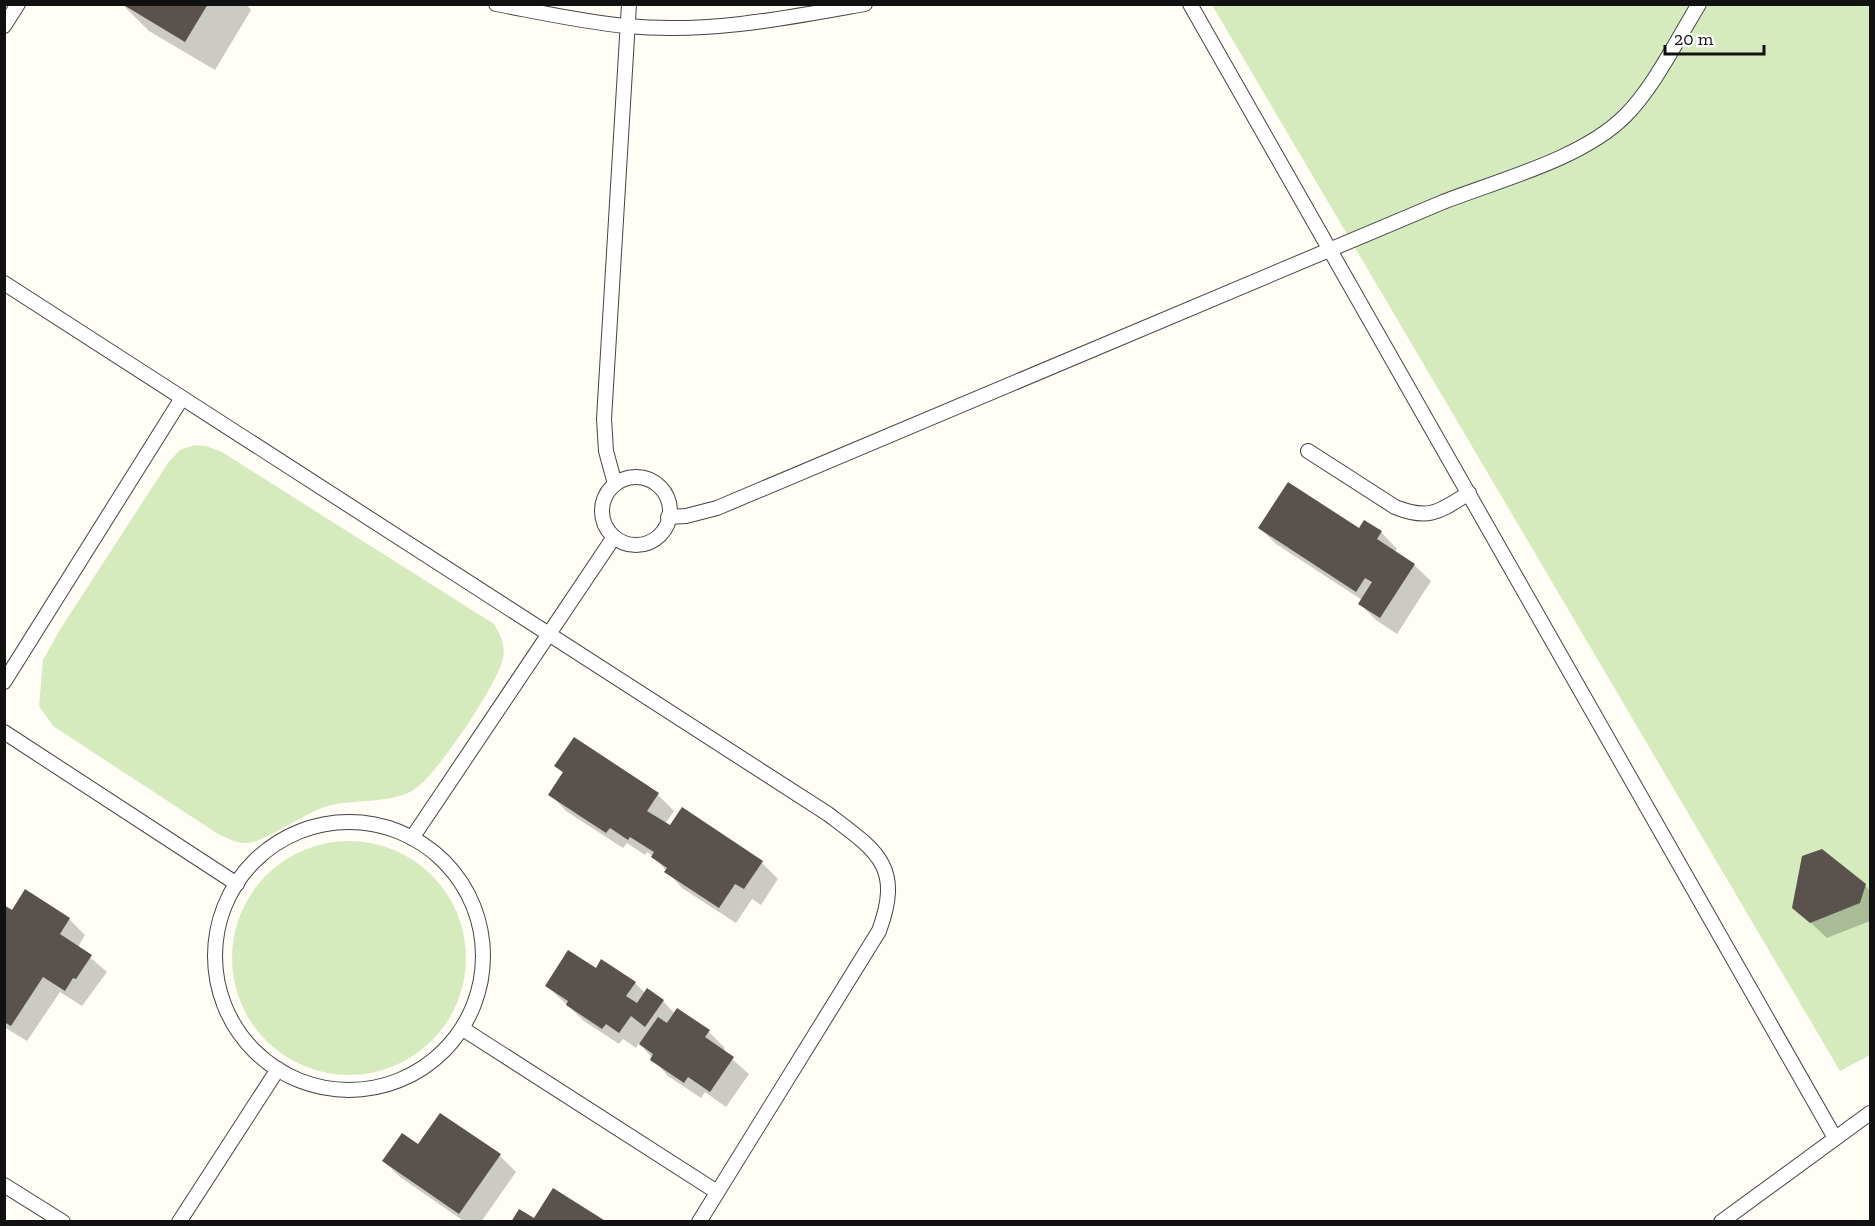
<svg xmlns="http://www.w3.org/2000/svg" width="1875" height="1226" font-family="'Zilla Slab',serif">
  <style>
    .green { fill: #d5ebbd }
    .shadow { fill: #0003 }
    .building { fill: #5a524d }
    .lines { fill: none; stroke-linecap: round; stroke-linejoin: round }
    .service-casing { stroke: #444; stroke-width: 16 }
    .service { stroke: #fff; stroke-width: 14 }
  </style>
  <rect width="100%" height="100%" fill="#fffdf5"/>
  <g class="green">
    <path d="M1212,5H1870V1055L1840,1071Z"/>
    <path d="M195,445L206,446L222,452L494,624C500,633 506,646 503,658C499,682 436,776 415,789C389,806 351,797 322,808C302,815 266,841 248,843C237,844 228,838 218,834L53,726L39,706L43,660L59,631L168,463L180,450Z"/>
    <circle cx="349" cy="958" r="117"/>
  </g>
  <g class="shadow">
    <path d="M122,4H246L251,10L215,70L149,31Z"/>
    <path d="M1260,528L1381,532L1397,549L1395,552L1414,565L1431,581L1397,634L1376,620L1360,604L1362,600L1276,544Z"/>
    <path d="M556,766L658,795L674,811L665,824L670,828L682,809L762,863L778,879L761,905L752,899L736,923L682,888L653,856L647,852L645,855L627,843L623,848L566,811L550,794L564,774Z"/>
    <path d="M1865,885L1870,891V921L1827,938L1794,907Z"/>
    <path d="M4,907L12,912L69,919L85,935L78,947L107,972L82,1006L60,992L27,1041L4,1027Z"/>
    <path d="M596,970L635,983L646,994L663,1001L675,1014L678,1010L709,1032L725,1048L723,1051L749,1074L726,1107L705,1092L701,1098L668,1076L639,1043L636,1048L623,1039L619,1044L584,1021L547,986Z"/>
    <path d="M418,1146L500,1156L516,1172L481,1222H465L400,1177L384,1161Z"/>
  </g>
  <g class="building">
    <path d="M122,4H208L185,42Z"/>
    <path d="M1288,482L1359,528L1364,520L1382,531L1377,539L1415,564L1380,618L1358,604L1372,582L1365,578L1356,592L1258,528Z"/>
    <path d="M574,737L659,793L647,811L670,825L682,807L763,861L744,889L735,884L719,908L664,872L667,868L651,857L654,852L630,837L628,840L610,828L606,833L548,795L563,772L554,766Z"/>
    <path d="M1822,849L1866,884L1860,903L1810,923L1792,908L1802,856Z"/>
    <path d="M25,889L70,918L60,934L92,955L76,979L73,978L65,991L43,977L11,1026L4,1022V905L12,910Z"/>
    <path d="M568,950L596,968L601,959L636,982L626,996L637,1003L647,988L664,1000L645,1027L631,1016L619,1033L606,1024L602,1029L566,1005L568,1001L545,986Z"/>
    <path d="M677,1008L710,1030L705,1037L734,1057L710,1092L688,1077L684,1083L650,1060L653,1054L639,1044L658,1017L667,1023Z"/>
    <path d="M440,1113L501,1154L459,1214L382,1161L402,1133L418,1144Z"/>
    <path d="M553,1188L607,1222H511L519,1209L534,1218Z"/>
  </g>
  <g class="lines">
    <g class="service-casing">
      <g id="service">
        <path d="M496,4C539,12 583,22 627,26C707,34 787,18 865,4"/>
        <path d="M1190,4L1835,1138"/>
        <path d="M4,26L18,4"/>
        <path d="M4,283L828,814C877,851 903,866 879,931L699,1222"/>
        <path d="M1308,451L1395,507C1430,521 1440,511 1469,493"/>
        <circle cx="636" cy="511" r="34"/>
        <path d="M615,484L606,451L604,419L629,4"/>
        <path d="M668,517L686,516L717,508L1443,202C1499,180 1582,159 1625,116C1654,87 1677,40 1699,4"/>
        <path d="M4,682L182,398"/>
        <path d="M4,732L237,884"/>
        <circle cx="349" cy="956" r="134"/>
        <path d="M412,838L614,537"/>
        <path d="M463,1029L717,1192"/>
        <path d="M4,1185L63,1222"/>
        <path d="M179,1222L278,1069"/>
        <path d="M1721,1222L1870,1113"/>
      </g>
    </g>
    <use href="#service" class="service"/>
  </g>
  <rect width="1875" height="1226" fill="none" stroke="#111111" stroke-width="12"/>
  <path d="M1665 45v9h99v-9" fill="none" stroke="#111111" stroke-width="3"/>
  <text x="1674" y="45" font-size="18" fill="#111111" stroke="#ffffff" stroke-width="4.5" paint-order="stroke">20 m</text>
</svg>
